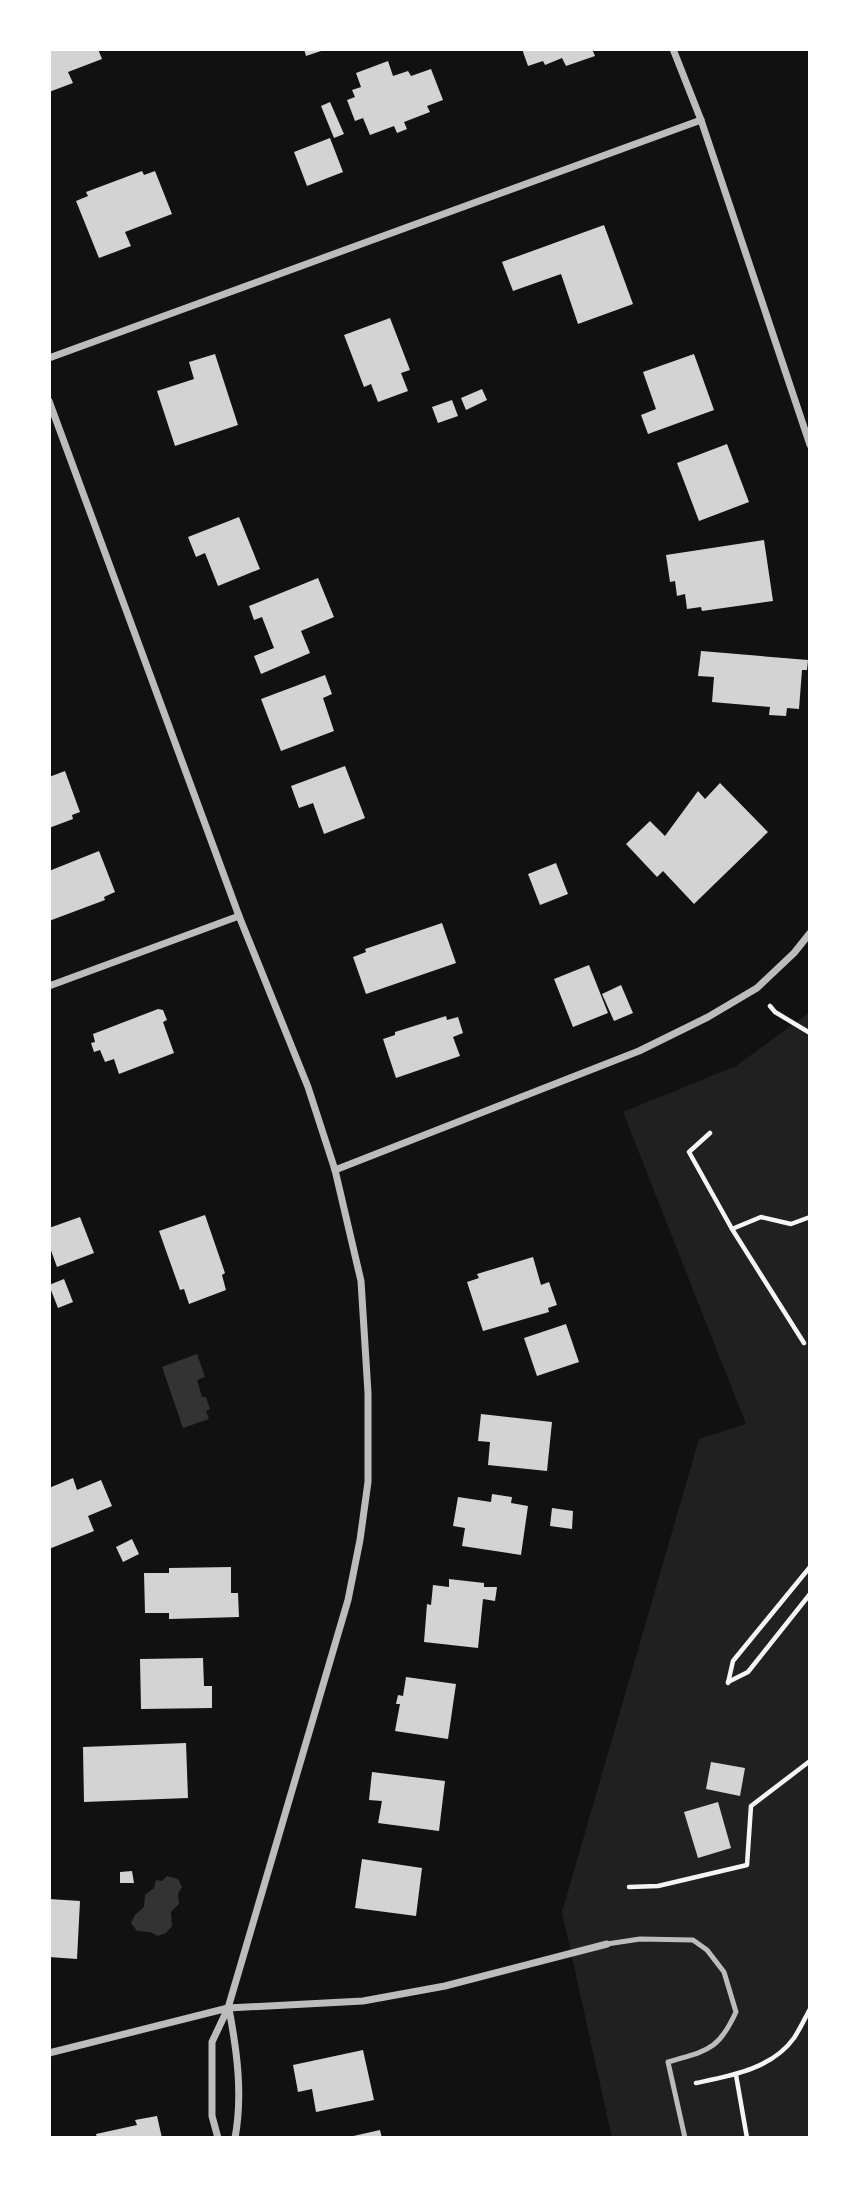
<svg xmlns="http://www.w3.org/2000/svg" width="859" height="2187" font-family="Raleway,sans-serif">
  <style>
    .green { fill: #202020 }
    .water { fill: #333 }
    .building { fill: #d3d3d3 }
    .lines { fill: none; stroke-linecap: round; stroke-linejoin: round }
    .path { stroke: #f5f5f5; stroke-width: 4.5 }
    .service { stroke: #bcbcbc; stroke-width: 5 }
    .minor { stroke: #bcbcbc; stroke-width: 7 }
  </style>
  <rect width="100%" height="100%" fill="#111"/>
  <path class="green" d="M810,1012V2138H612L562,1912L699,1439L746,1424L623,1112L736,1066Z"/>
  <g class="water">
    <path d="M197,1354L205,1377L197,1380L202,1397H206L210,1409L206,1411L209,1419L183,1428L162,1367Z"/>
    <path d="M167,1876L178,1879L182,1887L178,1894L179,1904L171,1912L172,1926L166,1933L158,1936L150,1932L137,1931L131,1923L135,1915L144,1907L145,1895L154,1888L156,1880L162,1881Z"/>
  </g>
  <g class="building">
    <path d="M49,49H98L102,59L68,72L73,83L49,92Z"/>
    <path d="M304,49H327L306,56Z"/>
    <path d="M522,49H592L595,56L566,66L562,58L545,65L543,61L528,66Z"/>
    <path d="M388,61L393,76L408,71L411,76L431,69L443,100L427,106L430,112L404,122L407,129L397,133L394,126L370,135L363,118L355,121L347,100L355,97L352,90L361,87L356,73Z"/>
    <path d="M330,102L344,134L334,138L321,106Z"/>
    <path d="M330,138L343,172L307,186L294,152Z"/>
    <path d="M142,171L144,175L155,171L172,214L125,232L131,246L99,258L76,201L88,196L86,192Z"/>
    <path d="M604,225L633,304L578,324L561,274L513,291L502,262Z"/>
    <path d="M390,318L410,370L401,373L408,391L378,402L371,384L364,387L344,335Z"/>
    <path d="M215,354L238,425L175,446L157,391L194,379L189,362Z"/>
    <path d="M694,354L714,410L648,434L641,415L656,409L643,372Z"/>
    <path d="M482,389L487,400L466,410L461,398Z"/>
    <path d="M452,400L458,416L438,423L432,407Z"/>
    <path d="M727,444L749,502L699,521L677,463Z"/>
    <path d="M239,517L260,569L218,586L205,553L196,557L188,537Z"/>
    <path d="M764,540L773,601L702,611L701,607L687,609L685,594L677,596L675,581L670,582L666,555Z"/>
    <path d="M318,578L334,617L301,631L310,653L261,674L254,656L274,648L262,617L254,620L249,606Z"/>
    <path d="M701,651L808,660L807,670H802L799,709L787,708L786,716L769,715L770,707L712,702L714,677L698,676Z"/>
    <path d="M325,675L332,694L323,698L334,731L281,751L261,699Z"/>
    <path d="M345,766L365,818L324,834L313,803L299,808L291,786Z"/>
    <path d="M65,771L80,812L72,815L73,819L49,828V777Z"/>
    <path d="M720,783L768,832L694,904L663,871L657,877L626,844L650,821L665,836L698,791L705,799Z"/>
    <path d="M99,851L115,892L104,897L105,900L49,921V871Z"/>
    <path d="M556,863L568,894L540,905L528,874Z"/>
    <path d="M442,923L456,963L366,994L353,957L366,952L365,949Z"/>
    <path d="M589,965L608,1013L573,1027L554,979Z"/>
    <path d="M621,985L633,1013L614,1021L602,994Z"/>
    <path d="M158,1009L163,1010L167,1020L163,1022L174,1053L119,1074L114,1059L105,1062L100,1050L94,1052L91,1043L95,1042L93,1034Z"/>
    <path d="M446,1016L447,1020L458,1017L463,1033L453,1037L460,1056L396,1078L383,1039L395,1035V1032Z"/>
    <path d="M205,1215L225,1273L222,1275L226,1290L189,1304L184,1289L180,1290L159,1231Z"/>
    <path d="M80,1217L94,1253L57,1267L49,1245V1228Z"/>
    <path d="M533,1257L541,1285L549,1282L557,1305L548,1308L549,1312L483,1331L467,1282L479,1278L477,1274Z"/>
    <path d="M64,1279L73,1302L58,1308L49,1285Z"/>
    <path d="M566,1324L579,1362L537,1376L524,1338Z"/>
    <path d="M481,1414L552,1422L547,1471L488,1465L490,1442L478,1441Z"/>
    <path d="M73,1478L77,1490L101,1480L112,1506L88,1516L94,1531L49,1549V1488Z"/>
    <path d="M492,1494L512,1497L511,1503L528,1506L521,1555L462,1546L465,1528L453,1526L458,1497L491,1502Z"/>
    <path d="M552,1508L573,1511L572,1529L550,1526Z"/>
    <path d="M132,1539L139,1554L123,1562L116,1547Z"/>
    <path d="M231,1567V1593H238L239,1617L169,1619V1613H145L144,1573H169V1568Z"/>
    <path d="M449,1579L484,1583V1587H497L495,1601L483,1599L478,1648L424,1642L427,1604L431,1605L433,1585L449,1587Z"/>
    <path d="M203,1658L204,1686H212V1708L141,1709L140,1659Z"/>
    <path d="M406,1677L456,1684L448,1739L395,1731L400,1704H396L398,1695L403,1696Z"/>
    <path d="M186,1743L188,1798L84,1802L83,1747Z"/>
    <path d="M711,1762L745,1768L740,1796L706,1789Z"/>
    <path d="M372,1772L445,1781L439,1831L378,1823L382,1801L369,1800Z"/>
    <path d="M718,1802L731,1848L698,1858L684,1812Z"/>
    <path d="M362,1859L422,1868L416,1916L355,1908Z"/>
    <path d="M132,1871L134,1883H120V1872Z"/>
    <path d="M49,1899L80,1901L77,1959L49,1957Z"/>
    <path d="M363,2050L374,2100L316,2112L312,2089L298,2092L293,2065Z"/>
    <path d="M157,2116L162,2138H97L96,2134L137,2125L135,2120Z"/>
    <path d="M380,2130L382,2138H349V2137Z"/>
  </g>
  <g class="lines">
    <g class="path">
      <path d="M770,1006L775,1012L810,1033"/>
      <path d="M710,1133L689,1152L732,1229L804,1343"/>
      <path d="M732,1229L761,1217L791,1224L810,1217"/>
      <path d="M728,1682L748,1672L810,1594"/>
      <path d="M728,1683L733,1661L810,1567"/>
      <path d="M629,1887L658,1886L747,1865L751,1806L810,1761"/>
      <path d="M736,2075L747,2138"/>
      <path d="M696,2083C730,2076 772,2069 794,2038C800,2029 805,2018 810,2009"/>
    </g>
    <path class="service" d="M607,1944L640,1939L693,1940L707,1950L724,1972L736,2012C718,2051 708,2050 668,2062L685,2138"/>
    <g class="minor">
      <path d="M673,49L701,120L810,445"/>
      <path d="M49,358L701,120"/>
      <path d="M49,401L239,916L308,1087L335,1170L361,1281L368,1393V1482L360,1540L348,1600L228,2008L212,2042V2116L218,2138"/>
      <path d="M49,986L239,916"/>
      <path d="M335,1170L639,1051L708,1017L757,988L794,953L810,933"/>
      <path d="M229,2009C237,2051 243,2095 235,2138"/>
      <path d="M49,2053L228,2008L363,2001L445,1986L607,1944"/>
    </g>
  </g>
  <rect width="859" height="2187" fill="none" stroke="#ffffff" stroke-width="102"/>
</svg>
